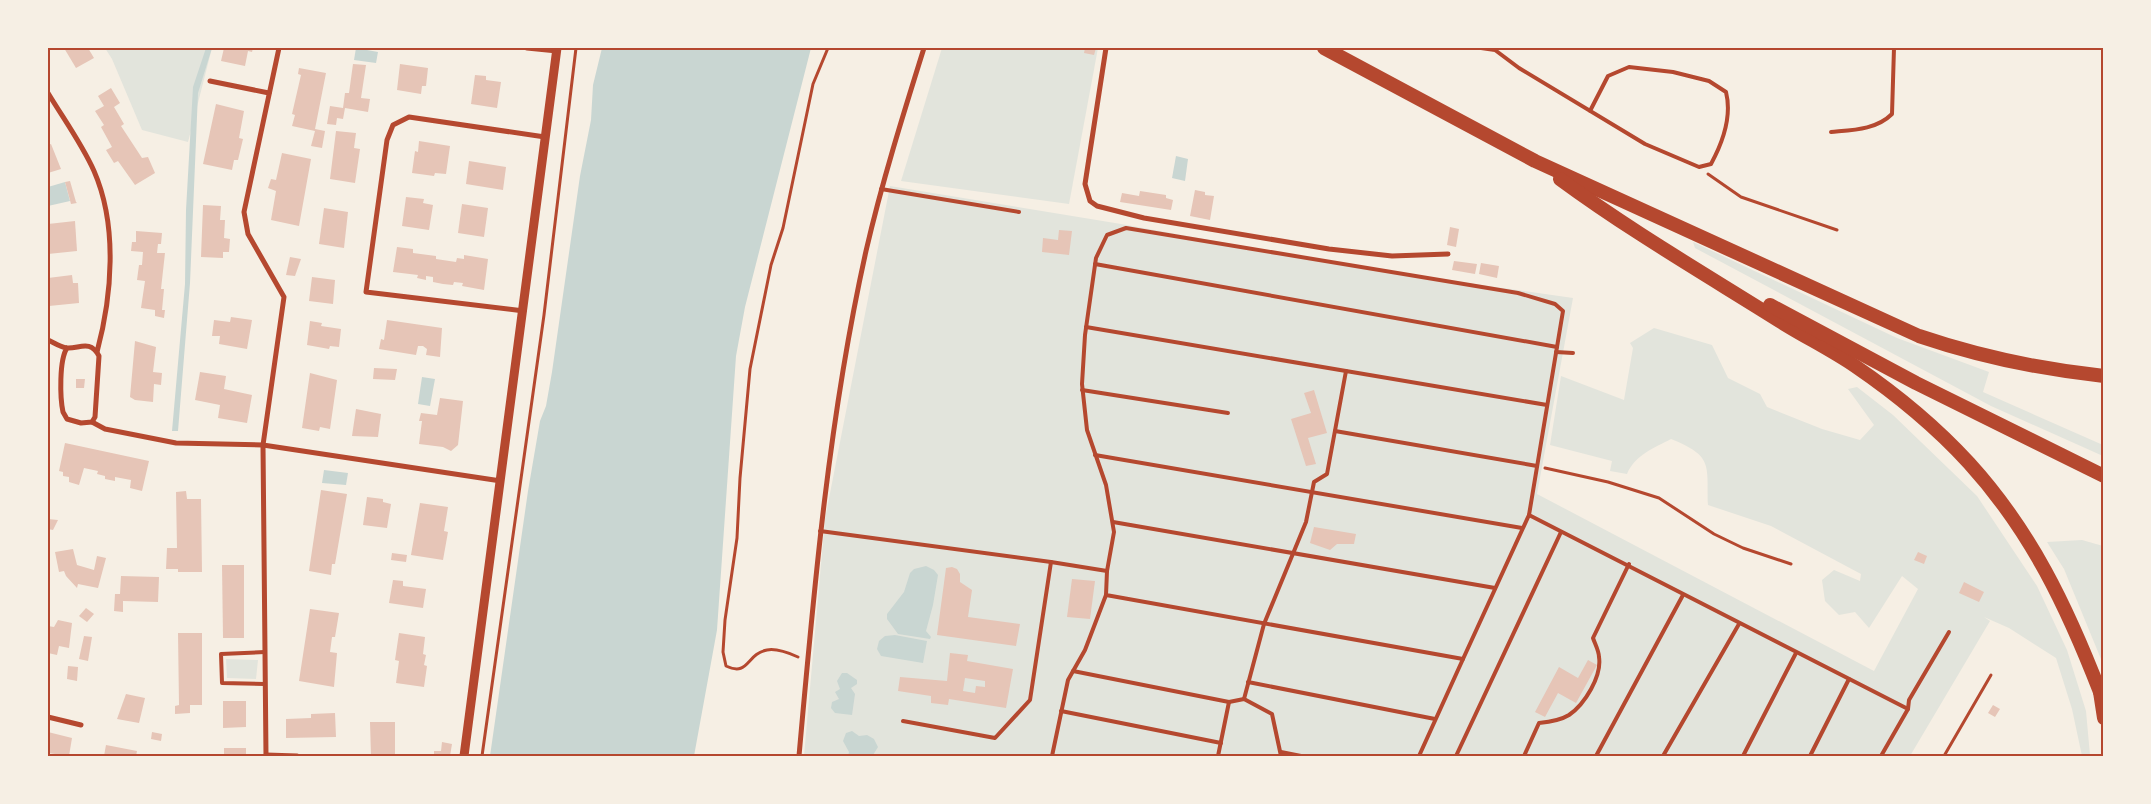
<svg xmlns="http://www.w3.org/2000/svg" width="2151" height="804" font-family="Rubik,sans-serif">
  <style>
    .green { fill: #e2e4dc }
    .water { fill: #c9d6d2 }
    .building { fill: #e6c5b7; fill-rule: evenodd }
    .lines { fill: none; stroke-linecap: round; stroke-linejoin: round }
    .path { stroke: #b5482f; stroke-width: 3 }
    .service { stroke: #b5482f; stroke-width: 4 }
    .minor { stroke: #b5482f; stroke-width: 5 }
    .tertiary { stroke: #b5482f; stroke-width: 9 }
    .trunk { stroke: #b5482f; stroke-width: 14 }
    .neatline { fill: none; stroke: #b5482f; stroke-width: 2 }
  </style>
  <rect width="100%" height="100%" fill="#f6efe4"/>
  <g class="green">
    <path d="M105,48H212L188,142L142,130L112,59Z"/>
    <path d="M942,48H1098L1069,204L901,181Z"/>
    <path d="M890,186L1121,224L1375,270L1573,298L1537,494L1874,671L1918,589L1902,576L1869,628L1855,612L1839,615L1825,601L1822,580L1834,570L1860,581L1861,574L1771,526L1708,505C1707,464 1713,456 1671,439C1654,448 1635,455 1627,474L1610,471L1612,461L1550,445L1561,376L1624,400L1633,348L1630,343L1654,328L1712,345L1728,378L1760,394L1767,407L1822,429L1860,440L1874,425L1848,389L1857,387L1893,415L1977,496L2037,586L2067,650L2086,711L2090,755L2082,756L2072,709L2056,658L2009,628L1984,617L1990,621L1910,756H804L825,519Z"/>
    <path d="M1693,242L1897,338L1989,372L1983,392L2103,445V456L1991,406L1695,248Z"/>
    <path d="M2082,540L2103,546V664L2064,569L2047,542Z"/>
    <path d="M226,659L258,660L256,679L227,678Z"/>
  </g>
  <g class="water">
    <path d="M206,48H212L198,93L190,283L178,431H172L185,284L186,210L193,87Z"/>
    <path d="M356,48L378,52L376,63L354,60Z"/>
    <path d="M602,48H811L745,307L736,356L717,630L694,756H490L528,491L540,421L546,406L552,372L580,176L591,120L593,85Z"/>
    <path d="M1176,156L1188,159L1185,181L1172,178Z"/>
    <path d="M65,182L70,201L48,206V187Z"/>
    <path d="M422,377L435,379L430,406L418,404Z"/>
    <path d="M324,470L348,473L346,485L322,483Z"/>
    <path d="M926,566L934,570L938,575L933,605L926,631L931,637L930,639L898,634L887,619V614L904,592L910,573L914,569Z"/>
    <path d="M895,635L927,641L923,663L881,656L877,649L879,641L885,636Z"/>
    <path d="M842,673H847L857,680V684L851,688L855,694L852,715L835,713L831,708L832,702L839,699L835,692L840,689L837,681Z"/>
    <path d="M852,731L859,736L867,735L874,739L878,747L873,755L848,756L849,752L843,741L846,733Z"/>
  </g>
  <g class="building">
    <path d="M64,48H88L94,58L76,68Z"/>
    <path d="M224,48H253L252,52L248,51L245,66L221,61Z"/>
    <path d="M1085,48H1096L1094,55L1084,53Z"/>
    <path d="M353,64L366,65L361,98L370,99L368,112L345,108L343,119L337,118L336,125L327,124L330,106L343,108L345,93H349Z"/>
    <path d="M400,64L428,68L426,86H422L421,94L397,90Z"/>
    <path d="M299,68L326,73L315,129L325,131L322,148L311,146L315,131L292,126L295,115L292,114L301,75L298,74Z"/>
    <path d="M475,75L486,76V80L501,82L497,108L471,104Z"/>
    <path d="M111,88L120,103L114,107L124,124L121,126L142,158L148,157L155,173L135,185L118,161L114,163L106,150L112,147L101,127L104,125L95,111L104,106L98,96Z"/>
    <path d="M216,104L244,111L239,138L243,139L238,160H234L232,170L203,164Z"/>
    <path d="M336,131L356,133L354,148L360,149L355,183L330,179Z"/>
    <path d="M419,141L450,146L446,174L435,173L434,176L412,173L415,151L418,152Z"/>
    <path d="M51,144L61,169L48,173V145Z"/>
    <path d="M282,153L311,159L299,226L271,220L276,191L268,188L271,179L276,180Z"/>
    <path d="M469,161L506,167L503,190L466,184Z"/>
    <path d="M70,181L76,202L77,203L71,204L65,182Z"/>
    <path d="M1195,190L1205,192V195L1214,196L1210,220L1190,216Z"/>
    <path d="M1140,191L1166,195V198L1173,200L1171,210L1120,202L1122,193L1139,196Z"/>
    <path d="M406,197L424,199L423,203L433,205L429,230L402,226Z"/>
    <path d="M462,204L488,208L484,237L458,233Z"/>
    <path d="M203,205L221,206L220,220H225L224,238L230,239L229,252H223V258L201,257Z"/>
    <path d="M324,208L348,212L344,248L319,244Z"/>
    <path d="M75,221L77,251L48,254V224Z"/>
    <path d="M1450,227L1459,229L1456,247L1447,245Z"/>
    <path d="M1059,230L1072,231L1069,255L1042,252L1043,238L1058,240Z"/>
    <path d="M136,231L162,233L161,244H158L157,253H165L161,289H164L162,310H165L164,318L155,316V310L141,308L145,281L137,280L139,265H142L143,252L131,251L132,242H136Z"/>
    <path d="M397,247L413,249V253L436,256V259L456,262L457,258L464,259V255L488,259L484,290L462,286L463,283L454,282L453,285L443,284L433,282V277L426,276V280L417,278L418,275L393,272Z"/>
    <path d="M290,257L301,259L295,276L286,275Z"/>
    <path d="M1454,261L1477,264L1475,274L1452,270Z"/>
    <path d="M1481,263L1499,266L1497,278L1479,274Z"/>
    <path d="M72,275L73,283H78L79,303L49,306L48,278Z"/>
    <path d="M312,277L335,280L333,304L309,301Z"/>
    <path d="M231,317L252,320L247,349L219,344L220,336H212L214,320L230,322Z"/>
    <path d="M387,320L442,328L440,357L426,355L427,349L423,346H418L416,355L379,349L381,339L384,340Z"/>
    <path d="M310,321L322,323L321,326L341,329L339,347L330,346L329,349L307,345Z"/>
    <path d="M135,341L156,347L153,372L162,373L161,385L154,384L153,402L135,400L130,397Z"/>
    <path d="M374,368L397,369L395,380L373,379Z"/>
    <path d="M200,372L226,376L224,389L252,395L247,423L218,418L220,405L195,400Z"/>
    <path d="M310,373L337,380L330,429L320,427L319,431L302,428Z"/>
    <path d="M76,379H85L84,388H76Z"/>
    <path d="M1314,390L1327,433L1308,438L1316,464L1306,466L1291,419L1311,413L1304,393Z"/>
    <path d="M440,398L463,401L458,445L451,451L443,447L419,444L422,421H419L421,413L437,415Z"/>
    <path d="M356,409L381,414L378,437L352,436Z"/>
    <path d="M65,443L149,461L142,491L130,488L131,480L115,477V481L105,479V476L97,474L98,471L84,468L79,485L69,482V477L63,476V472L59,471Z"/>
    <path d="M321,490L347,494L335,564H332L331,575L309,571Z"/>
    <path d="M186,491L187,499H201L202,572H178V569H166L167,548H177L176,492Z"/>
    <path d="M367,497L383,499V502L391,504L387,528L363,525Z"/>
    <path d="M420,503L448,507L444,531L448,532L443,560L411,555Z"/>
    <path d="M48,519L58,520L53,530L48,529Z"/>
    <path d="M1314,527L1356,534L1354,544H1337L1330,550L1310,543Z"/>
    <path d="M73,549L77,565L94,570L97,556L106,558L98,588L78,584L77,588L66,576L64,571L59,572L55,552Z"/>
    <path d="M1918,552L1927,556L1924,564L1914,560Z"/>
    <path d="M392,553L407,555L406,562L391,560Z"/>
    <path d="M222,565H244V638H223Z"/>
    <path d="M952,567L957,569L960,574V582L972,590L968,617L1020,624L1016,646L937,635L946,568Z"/>
    <path d="M121,576L159,577L158,602L123,601V612L114,611L115,594H120Z"/>
    <path d="M1072,579L1095,581L1090,619L1067,617Z"/>
    <path d="M393,580L403,581V586L426,589L423,608L389,603Z"/>
    <path d="M1964,582L1984,592L1979,602L1959,593Z"/>
    <path d="M86,608L94,614L87,622L79,616Z"/>
    <path d="M310,609L339,613L335,637H332L330,652L337,653L334,687L299,681Z"/>
    <path d="M58,620L72,623L69,648L59,646L57,655L48,653V626L54,627Z"/>
    <path d="M178,633H202V705H190V713L175,714V706L179,705Z"/>
    <path d="M399,633L425,637L423,654L426,655L424,665L427,666L424,687L396,683L399,661L395,660Z"/>
    <path d="M84,636L92,637L88,661L79,659Z"/>
    <path d="M950,653L968,655L967,661L1013,669L1006,708L949,699L948,705L931,703V696L898,691L900,677L947,681ZM965,678L985,681V687L976,686L975,693L963,691Z"/>
    <path d="M1588,660L1597,665L1576,703L1558,693L1545,717L1535,712L1559,667L1578,678Z"/>
    <path d="M68,666L78,667L77,681L67,679Z"/>
    <path d="M126,694L145,698L139,723L117,719Z"/>
    <path d="M223,701H246V727L223,728Z"/>
    <path d="M1993,705L2000,709L1995,717L1988,713Z"/>
    <path d="M335,713L336,737L286,738V719L311,718V714Z"/>
    <path d="M370,722H395V756H371Z"/>
    <path d="M48,732L72,738L69,756L48,753Z"/>
    <path d="M152,732L162,734L161,741L151,739Z"/>
    <path d="M442,742L452,744L450,756H426V754L434,755V751H441Z"/>
    <path d="M106,745L137,751L136,756H104Z"/>
    <rect x="224" y="748" width="22" height="8"/>
  </g>
  <g class="lines">
    <g class="path">
      <path d="M1708,174L1741,197L1837,230"/>
      <path d="M1545,468L1608,482L1659,498L1714,534L1743,548L1791,564"/>
      <path d="M798,657C789,653 777,648 767,650C746,654 749,677 726,666L723,652L725,620L737,538L740,478L750,369L771,265L783,228L813,84L828,48"/>
      <path d="M482,756L544,315L576,48"/>
      <path d="M1944,756L1991,675"/>
    </g>
    <g class="service">
      <path d="M1481,48L1495,50L1519,68L1645,144L1699,167L1711,164C1723,142 1732,116 1726,92L1709,81L1673,72L1629,67L1608,76L1590,111"/>
      <path d="M1831,132C1852,130 1876,130 1892,114L1894,48"/>
      <path d="M881,189L1019,212"/>
      <path d="M1095,264L1557,347"/>
      <path d="M1086,327L1346,371"/>
      <path d="M1556,352L1573,353"/>
      <path d="M1082,390L1228,413"/>
      <path d="M1335,431L1537,466"/>
      <path d="M1095,455L1522,528"/>
      <path d="M1113,522L1495,588"/>
      <path d="M820,531L1051,562L1030,700L995,738L903,721"/>
      <path d="M1051,562L1107,571L1106,595L1463,659L1529,515"/>
      <path d="M1107,571L1114,532L1106,485L1087,430L1082,384L1085,335L1096,258L1107,235L1126,228L1518,293L1555,304L1563,311L1529,515L1908,709L1881,756"/>
      <path d="M265,652L221,654L222,683L265,684"/>
      <path d="M1073,671L1229,702"/>
      <path d="M1248,682L1435,719"/>
      <path d="M1244,699L1264,624L1306,522L1314,482L1327,474L1346,371L1547,405"/>
      <path d="M1908,709L1909,700L1949,632"/>
      <path d="M1061,711L1221,743"/>
      <path d="M1281,752L1301,756"/>
      <path d="M1052,756L1068,680L1085,650L1106,595"/>
      <path d="M1218,756L1229,702L1244,699L1272,714L1281,756"/>
      <path d="M1419,756L1463,659"/>
      <path d="M1456,756L1561,532"/>
      <path d="M1524,756L1539,723C1549,722 1561,720 1569,715C1585,704 1602,676 1599,657C1599,651 1595,644 1593,638L1629,564"/>
      <path d="M1596,756L1683,595"/>
      <path d="M1663,756L1739,624"/>
      <path d="M1743,756L1796,653"/>
      <path d="M1810,756L1849,679"/>
    </g>
    <g class="minor">
      <path d="M527,48L557,51"/>
      <path d="M1106,48L1085,184L1090,201L1097,206L1144,218L1329,249L1392,256L1448,254"/>
      <path d="M210,81L269,93"/>
      <path d="M48,93C63,118 82,144 94,171C118,226 112,296 97,352"/>
      <path d="M524,311L366,292L387,140L393,125L409,117L545,137"/>
      <path d="M48,340C53,342 60,347 67,348C79,349 90,339 99,356L95,417L92,422L81,423L67,419L63,412C60,398 59,360 67,348"/>
      <path d="M92,422L105,429L176,443L263,445L501,481"/>
      <path d="M48,717L81,725"/>
      <path d="M266,755L297,756"/>
      <path d="M266,756L263,445L284,297L248,234L244,212L279,48"/>
      <path d="M799,756C814,588 829,417 866,251C882,182 903,115 924,48"/>
    </g>
    <path class="tertiary" d="M464,756L557,48"/>
    <g class="trunk">
      <path d="M1324,48L1535,161L1919,336C1981,357 2038,369 2104,376"/>
      <path d="M1560,179C1632,232 1710,277 1786,325C1809,339 1833,351 1855,366C1896,394 1936,427 1969,463C2031,531 2067,607 2100,692L2104,694"/>
      <path d="M1770,305L1916,383L2104,476"/>
      <path d="M2100,692L2104,718"/>
    </g>
  </g>
  <rect width="2151" height="804" fill="none" stroke="#f6efe4" stroke-width="98"/>
  <rect x="49" y="49" width="2053" height="706" class="neatline"/>
</svg>
